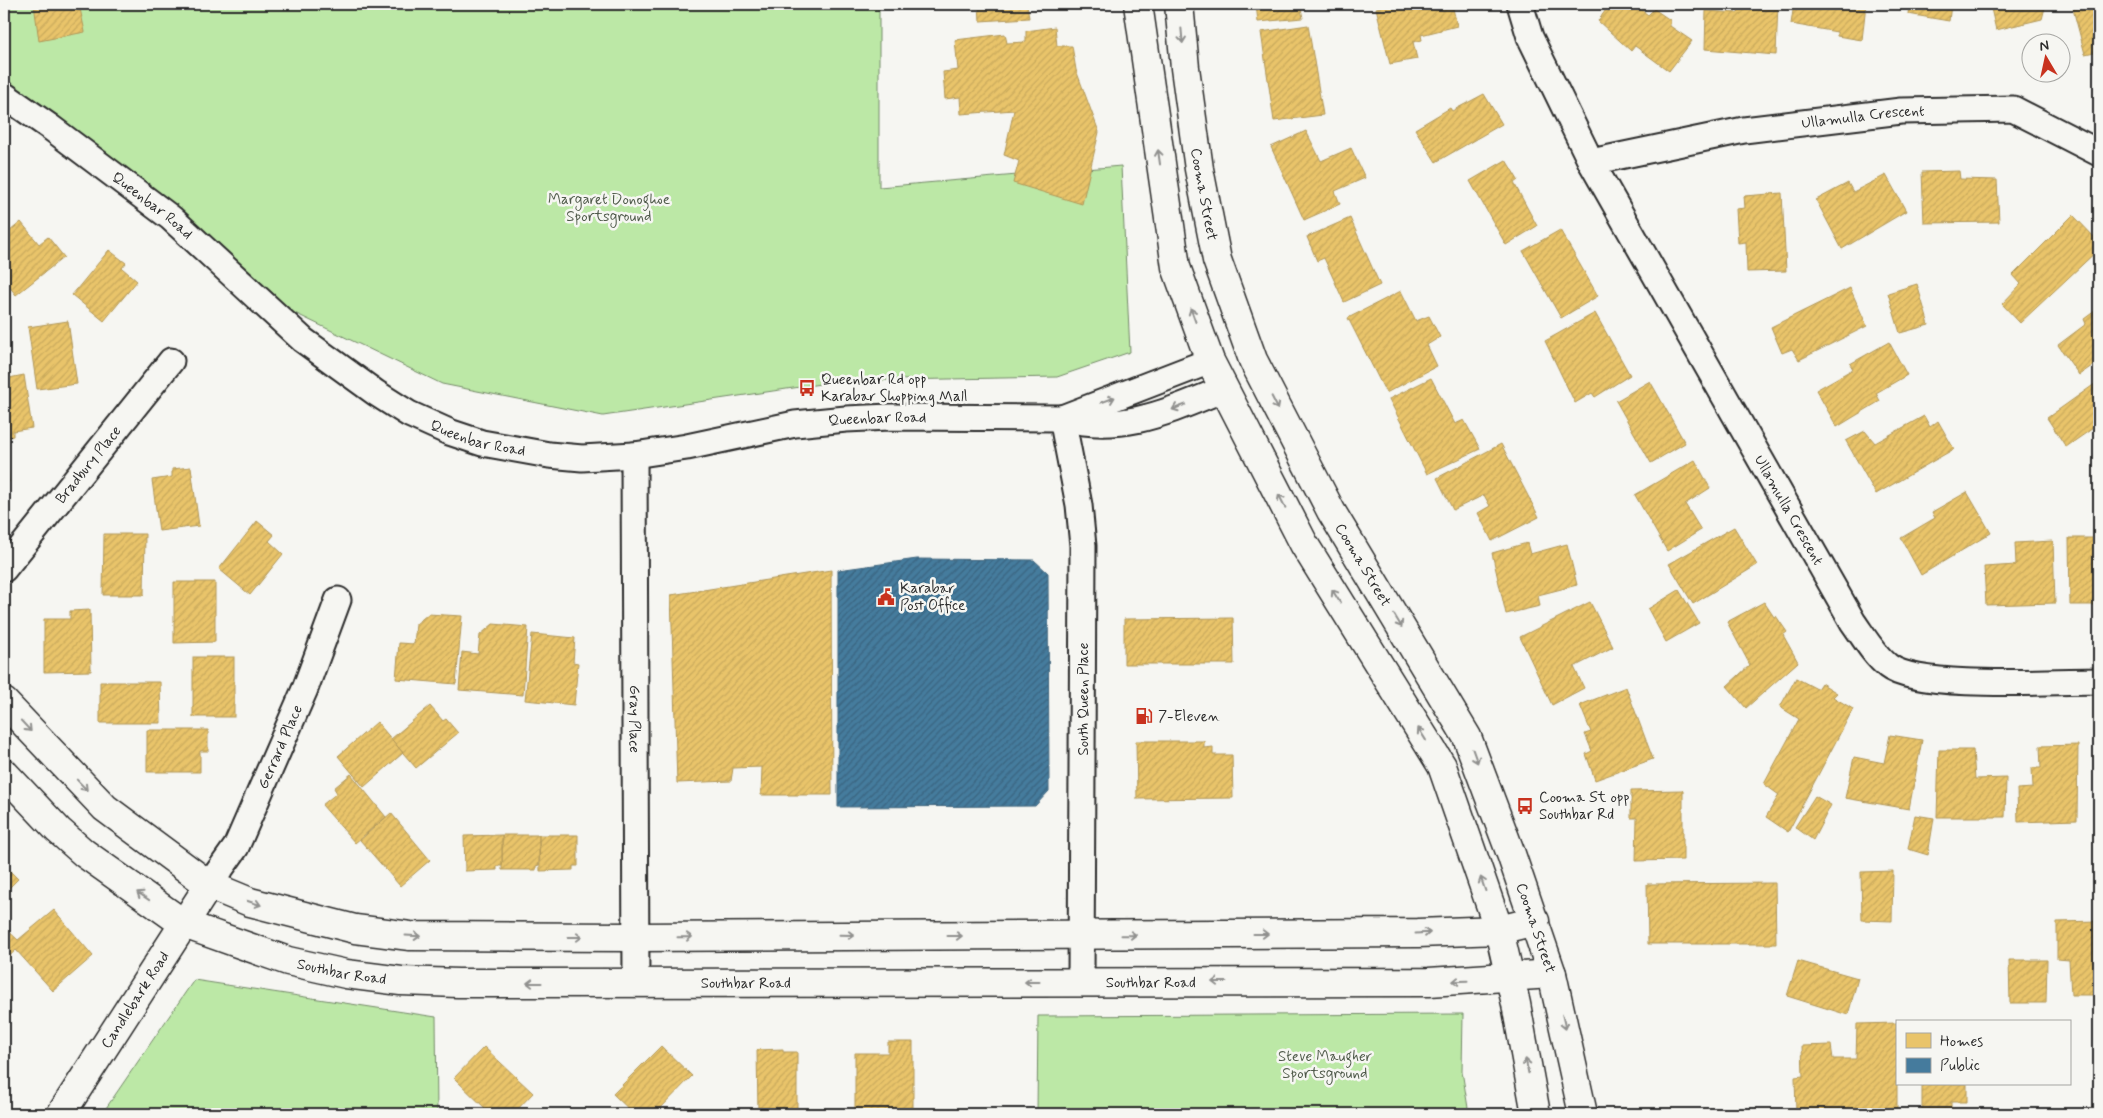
<svg xmlns="http://www.w3.org/2000/svg" width="2103" height="1118" font-family="Mynerve,sans-serif">
  <style>
    .park { fill: #bce8a6; stroke: #748a68 }
    .homes { fill: url(#homes-hatch); stroke: #b09657 }
    .public { fill: url(#public-hatch); stroke: #3d637b }
    .lines { fill: none; stroke-linecap: round; stroke-linejoin: round }
    .street-casing { stroke: #2b2b2b; stroke-width: 29 }
    .secondary-casing { stroke: #2b2b2b; stroke-width: 31 }
    .street { stroke: #f6f6f2; stroke-width: 25 }
    .secondary { stroke: #f6f6f2; stroke-width: 28 }
    .oneway { stroke: #90908e }
    .labels { text-anchor: middle; stroke-width: 5; stroke-linejoin: round; paint-order: stroke }
    .street-label { font-size: 15px; fill: #2b2b2b; stroke: #f6f6f2 }
    .park-label { font-size: 15px; fill: #4f5a4a; stroke: #f6f6f2 }
    .poi-label { font-size: 15px; fill: #2b2b2b; stroke: #f6f6f2; text-anchor: start }
  </style>
  <defs>
    <pattern id="homes-hatch" width="6" height="6" patternUnits="userSpaceOnUse" patternTransform="scale(1.25)"><rect width="6" height="6" fill="#e9c46a"/><path d="M-1 1l2-2M0 6l6-6M5 7l2-2" fill="none" stroke="#c8a95c"/></pattern>
    <pattern id="public-hatch" width="6" height="6" patternUnits="userSpaceOnUse" patternTransform="scale(1.25)"><rect width="6" height="6" fill="#457b9d"/><path d="M-1 1l2-2M0 6l6-6M5 7l2-2" fill="none" stroke="#3a6580"/></pattern>
  </defs>
  <rect width="100%" height="100%" fill="#f6f6f2"/>
  <filter id="ink" filterUnits="userSpaceOnUse"><feTurbulence type="fractalNoise" baseFrequency=".02" numOctaves="2"/><feDisplacementMap in="SourceGraphic" scale="10" xChannelSelector="R" yChannelSelector="G"/><feConvolveMatrix kernelMatrix="1 2 1 2 8 2 1 2 1" color-interpolation-filters="sRGB"/></filter>
  <g filter="url(#ink)">
    <g class="park">
      <path d="M4,4H879V187L1121,166L1130,352L1057,377L841,381L603,416L442,384L247,290L4,88Z"/>
      <path d="M194,980L436,1017L437,1114H102Z"/>
      <path d="M1463,1014L1462,1071L1469,1114H1037L1038,1016Z"/>
    </g>
    <g class="homes">
      <path d="M34,4H79L85,32L39,41Z"/>
      <path d="M979,4H1027L1029,18L980,21Z"/>
      <path d="M1256,4H1300L1303,18L1258,22Z"/>
      <path d="M1392,4H1452L1457,26L1421,35L1422,40L1413,42L1417,59L1390,64L1376,8Z"/>
      <path d="M1610,4H1634L1648,15L1654,9L1670,20V26L1692,41L1669,71L1635,46L1631,51L1598,21Z"/>
      <path d="M1739,4H1778L1776,55L1705,49L1706,11L1738,13Z"/>
      <path d="M1794,4H1866L1862,40L1837,36V32L1791,24Z"/>
      <path d="M1909,4H1951L1949,21L1908,14Z"/>
      <path d="M1990,4H2046L2042,19L1996,30Z"/>
      <path d="M2077,4H2099V51L2085,54L2073,9L2078,8Z"/>
      <path d="M1308,25L1323,115L1274,121L1261,32Z"/>
      <path d="M1055,27L1057,46H1072L1076,70L1099,132L1082,204L1013,183L1019,161L1004,155L1014,110L961,114L960,97L945,99L943,72L958,70L955,40L1005,34L1007,43L1026,42V31Z"/>
      <path d="M1484,94L1502,124L1436,162L1415,129L1450,108L1452,111Z"/>
      <path d="M1306,131L1321,161L1351,148L1365,178L1335,191L1340,204L1304,220L1271,147Z"/>
      <path d="M1506,160L1518,180L1514,183L1537,226L1506,245L1470,181Z"/>
      <path d="M1959,171L1960,179L1997,180L1999,222L1924,223L1922,172Z"/>
      <path d="M1886,175L1906,211L1842,249L1816,200L1848,183L1853,192Z"/>
      <path d="M1782,193L1786,271L1747,272L1746,242L1738,243L1736,209L1745,208L1744,196Z"/>
      <path d="M2073,215L2099,242V249L2020,323L2002,304L2021,284L2013,275Z"/>
      <path d="M1350,218L1380,285L1344,302L1324,258L1317,261L1307,237Z"/>
      <path d="M21,222L39,244L48,237L64,257L16,295L4,280V236Z"/>
      <path d="M1560,230L1598,296L1561,318L1523,251Z"/>
      <path d="M109,250L126,263L122,268L137,281L104,321L72,295Z"/>
      <path d="M1917,284L1929,325L1900,333L1888,293Z"/>
      <path d="M1850,288L1867,326L1799,360L1792,349L1782,353L1771,327Z"/>
      <path d="M1401,291L1416,321L1429,316L1440,337L1427,345L1437,366L1386,393L1348,318Z"/>
      <path d="M2099,308V361L2079,375L2058,345L2086,324L2084,319Z"/>
      <path d="M1595,313L1630,375L1595,397L1592,393L1575,403L1545,341Z"/>
      <path d="M68,321L77,384L37,389L28,327Z"/>
      <path d="M1889,342L1907,375L1876,393L1880,401L1837,427L1816,390L1853,369L1850,364Z"/>
      <path d="M24,375L32,428L13,431V436L4,438V379Z"/>
      <path d="M1431,378L1455,424L1464,420L1480,449L1427,474L1389,399Z"/>
      <path d="M1650,381L1685,443L1651,463L1616,401Z"/>
      <path d="M2099,381V424L2066,447L2047,418Z"/>
      <path d="M1924,416L1930,427L1938,421L1954,449L1876,494L1846,441L1865,431L1875,443Z"/>
      <path d="M4,443L9,482H4Z"/>
      <path d="M1501,444L1539,517L1492,541L1478,513L1490,506L1484,495L1453,510L1437,478Z"/>
      <path d="M1695,460L1710,488L1685,504L1701,530L1667,551L1635,495Z"/>
      <path d="M191,467L199,526L159,531L152,480L172,477V469Z"/>
      <path d="M1967,492L1991,533L1921,575L1901,538L1935,518L1932,512Z"/>
      <path d="M257,521L274,535L269,541L283,554L250,595L219,569Z"/>
      <path d="M1734,527L1757,565L1693,604L1669,564Z"/>
      <path d="M104,534H145L144,595H103Z"/>
      <path d="M2069,538H2099V605H2070Z"/>
      <path d="M2053,541L2055,603L1986,605L1984,567L2016,565L2015,543Z"/>
      <path d="M1527,543L1530,554L1567,544L1577,585L1538,595L1540,606L1506,614L1492,553Z"/>
      <path d="M831,570L832,795H761L762,767L733,768L731,781L677,783L671,595Z"/>
      <path d="M174,582H215V642L174,643Z"/>
      <path d="M1679,590L1699,623L1666,642L1648,609Z"/>
      <path d="M1590,602L1613,647L1574,667L1584,688L1552,705L1520,637Z"/>
      <path d="M1764,602L1774,617L1776,616L1787,632L1783,635L1798,662L1746,708L1727,686L1750,665L1727,622Z"/>
      <path d="M90,610L91,671L44,672V619H70V611Z"/>
      <path d="M428,614L462,616L456,684L396,679L399,643L414,644L416,624Z"/>
      <path d="M1233,618L1234,664H1124V619Z"/>
      <path d="M493,624L528,627L523,695L459,690L462,652L478,654L480,635Z"/>
      <path d="M532,634L575,638L573,662L578,663L574,705L525,700Z"/>
      <rect x="193" y="657" width="41" height="60"/>
      <path d="M1796,678L1817,689L1821,683L1837,693L1833,697L1853,709L1788,832L1766,817L1779,795L1764,784L1799,719L1780,707Z"/>
      <path d="M100,682H160L161,723H100Z"/>
      <path d="M1626,687L1653,759L1595,780L1586,754L1592,751L1585,734L1591,732L1580,705Z"/>
      <path d="M430,706L443,721L446,719L458,733L416,768L391,739Z"/>
      <path d="M377,722L403,753L364,787L338,756Z"/>
      <path d="M147,730H208V751H200V772H147Z"/>
      <path d="M1890,735L1922,740L1909,809L1845,798L1854,757L1884,763Z"/>
      <path d="M1136,741H1204V748L1213,747V755H1232L1233,798L1137,799Z"/>
      <path d="M2078,745L2077,820L2018,822L2017,789L2033,788L2032,768H2041L2040,746Z"/>
      <path d="M1939,750H1973L1975,779L2006,778L2005,817H1937Z"/>
      <path d="M351,774L386,817L355,843L322,805L337,793L334,788Z"/>
      <path d="M1683,790V860L1636,861L1637,818H1631V791Z"/>
      <path d="M1815,796L1831,805L1813,840L1795,827Z"/>
      <path d="M391,813L430,860L400,886L360,840Z"/>
      <path d="M1915,815L1934,818L1928,855L1908,849Z"/>
      <path d="M502,835H539V865L536,866V870H502Z"/>
      <path d="M502,835V866H497V870L465,871L464,836Z"/>
      <path d="M539,835H578V866H573V870L540,871Z"/>
      <path d="M4,865L18,879L4,893Z"/>
      <path d="M1893,871L1892,921L1862,920L1861,872Z"/>
      <path d="M1775,883L1776,944H1648L1647,884Z"/>
      <path d="M54,910L93,956L53,991L16,950L4,961V927L18,940Z"/>
      <path d="M2099,921V995H2071L2069,960L2057,959V922Z"/>
      <path d="M2009,960H2047L2046,1003H2010Z"/>
      <path d="M1798,961L1858,978L1848,1015L1787,996Z"/>
      <path d="M1897,1023V1113H1796L1795,1077L1803,1076L1802,1046L1831,1045L1833,1059H1856L1857,1024Z"/>
      <path d="M888,1042H913V1113L855,1114V1053H888Z"/>
      <path d="M661,1046L692,1076L655,1114H634L613,1094Z"/>
      <path d="M484,1047L533,1093L513,1114H491L454,1078Z"/>
      <path d="M783,1049V1052H797V1112H758L757,1050Z"/>
      <path d="M1922,1084H1967V1102H1951V1113H1922Z"/>
    </g>
    <path class="public" d="M917,559L1034,560L1048,573L1049,791L1035,806L838,807V570Z"/>
    <g class="lines">
      <g class="street-casing">
        <g id="street">
          <path id="s1" d="M1520,4L1530,37L1591,162L1853,622C1863,636 1874,655 1888,666C1918,690 2057,681 2099,681"/>
          <path id="s2" d="M4,95L50,127L171,218L303,340L376,393L409,414L449,432L482,443L549,455L582,458L634,455L687,447L795,424L846,419L890,417L1062,418C1123,434 1169,411 1224,389"/>
          <path id="s3" d="M1591,162L1744,130L1901,111L2013,109L2099,153"/>
          <path d="M1062,418L1079,505L1083,546L1081,982"/>
          <path d="M1062,418L1210,361"/>
          <path id="s4" d="M634,455L636,983"/>
          <path id="s5" d="M4,569L171,361"/>
          <path id="s6" d="M209,885L236,847L305,689L338,600"/>
        </g>
      </g>
      <g class="secondary-casing">
        <g id="secondary">
          <path d="M1138,4L1176,267L1210,361L1304,544L1442,766L1499,930L1516,1004L1536,1114"/>
          <path id="s7" d="M1179,4L1185,68L1199,169L1217,260L1253,360L1331,511L1467,737L1511,854L1552,974L1583,1114"/>
          <path d="M4,702L105,808L209,885L250,902L355,929L410,936L636,937L1418,933L1499,930L1535,921"/>
          <path id="s8" d="M4,773L58,830L84,853L184,924L288,961L346,974L401,981L458,983L1429,982L1552,974"/>
          <path id="s9" d="M61,1114L209,885"/>
        </g>
      </g>
      <use href="#street" class="street"/>
      <use href="#secondary" class="secondary"/>
    </g>
    <defs><path id="oneway-shaft" d="M-6 0H5M1.5-3L5.5 0L1.5 3" fill="none" stroke-width="1.6" stroke-linecap="round" stroke-linejoin="round" transform="scale(1.25)"/></defs>
    <g class="oneway">
      <use href="#oneway-shaft" transform="translate(1182 36) rotate(85)"/>
      <use href="#oneway-shaft" transform="translate(1159 157) rotate(-98)"/>
      <use href="#oneway-shaft" transform="translate(1193 315) rotate(-110)"/>
      <use href="#oneway-shaft" transform="translate(1108 400) rotate(-21)"/>
      <use href="#oneway-shaft" transform="translate(1275 403) rotate(63)"/>
      <use href="#oneway-shaft" transform="translate(1179 407) rotate(159)"/>
      <use href="#oneway-shaft" transform="translate(1282 501) rotate(-117)"/>
      <use href="#oneway-shaft" transform="translate(1336 596) rotate(-122)"/>
      <use href="#oneway-shaft" transform="translate(1398 621) rotate(59)"/>
      <use href="#oneway-shaft" transform="translate(26 726) rotate(47)"/>
      <use href="#oneway-shaft" transform="translate(1422 734) rotate(-122)"/>
      <use href="#oneway-shaft" transform="translate(1475 756) rotate(70)"/>
      <use href="#oneway-shaft" transform="translate(82 785) rotate(46)"/>
      <use href="#oneway-shaft" transform="translate(1483 884) rotate(-109)"/>
      <use href="#oneway-shaft" transform="translate(143 896) rotate(-146)"/>
      <use href="#oneway-shaft" transform="translate(254 903) rotate(18)"/>
      <use href="#oneway-shaft" transform="translate(1423 933) rotate(-3)"/>
      <use href="#oneway-shaft" transform="translate(1261 934)"/>
      <use href="#oneway-shaft" transform="translate(847 935) rotate(1)"/>
      <use href="#oneway-shaft" transform="translate(1129 935) rotate(-1)"/>
      <use href="#oneway-shaft" transform="translate(413 936) rotate(3)"/>
      <use href="#oneway-shaft" transform="translate(955 936)"/>
      <use href="#oneway-shaft" transform="translate(575 937)"/>
      <use href="#oneway-shaft" transform="translate(685 937) rotate(-1)"/>
      <use href="#oneway-shaft" transform="translate(1460 981) rotate(178)"/>
      <use href="#oneway-shaft" transform="translate(1032 982) rotate(180)"/>
      <use href="#oneway-shaft" transform="translate(1219 982) rotate(-180)"/>
      <use href="#oneway-shaft" transform="translate(534 983) rotate(180)"/>
      <use href="#oneway-shaft" transform="translate(1564 1022) rotate(77)"/>
      <use href="#oneway-shaft" transform="translate(1527 1066) rotate(-101)"/>
    </g>
  </g>
  <defs>
    <g id="bus-bare" transform="scale(1.35)"><path d="M-5-6H5V4H4V6H2V4H-2V6H-4V4H-5ZM-3.5-4V0h7V-4ZM-3.5 1.2v1.5H-2V1.2ZM2 1.2v1.5H3.5V1.2Z" fill="#c8321e" stroke="#f6f6f2" stroke-width="2.5" paint-order="stroke"/></g>
    <g id="civic-bare" transform="scale(1.35)"><path d="M-.6-6.5H3V-4.5H.6V-3L4-1V1h2V6H-6V1h2V-1L-.6-3ZM-1.2 2.5V6h2.4V2.5Z" fill="#c8321e" stroke="#f6f6f2" stroke-width="2.5" paint-order="stroke"/></g>
    <g id="fuel-bare" transform="scale(1.35)"><path d="M-5.5-6h7V0h2V4h1.3V-2.5L3-4.5l.8-.8L6-3V5H2.5V1h-1V6h-7ZM-4.2-4.7v3.2H.2V-4.7Z" fill="#c8321e" stroke="#f6f6f2" stroke-width="2.5" paint-order="stroke"/></g>
  </defs>
  <g fill-rule="evenodd">
    <use href="#bus-bare" x="807" y="388"/>
    <use href="#civic-bare" x="886" y="597"/>
    <use href="#fuel-bare" x="1144" y="716"/>
    <use href="#bus-bare" x="1525" y="806"/>
  </g>
  <g class="labels">
    <g class="street-label">
      <text dy="5" stroke="none"><textPath href="#s3" startOffset="276">Ullamulla Crescent</textPath></text>
      <text dy="5" stroke="none"><textPath href="#s7" startOffset="192">Cooma Street</textPath></text>
      <text dy="5" stroke="none"><textPath href="#s2" startOffset="185">Queenbar Road</textPath></text>
      <text dy="5" stroke="none"><textPath href="#s2" startOffset="995">Queenbar Road</textPath></text>
      <text dy="5" stroke="none"><textPath href="#s2" startOffset="590">Queenbar Road</textPath></text>
      <text dy="5" stroke="none"><textPath href="#s5" startOffset="134">Bradbury Place</textPath></text>
      <text dy="5" stroke="none"><textPath href="#s1" startOffset="574">Ullamulla Crescent</textPath></text>
      <text dy="5" stroke="none"><textPath href="#s7" startOffset="598">Cooma Street</textPath></text>
      <text transform="translate(1083 699) rotate(-90)" y="5">South Queen Place</text>
      <text dy="5" stroke="none"><textPath href="#s4" startOffset="264">Gray Place</textPath></text>
      <text dy="5" stroke="none"><textPath href="#s6" startOffset="156">Gerrard Place</textPath></text>
      <text dy="5" stroke="none"><textPath href="#s7" startOffset="1002">Cooma Street</textPath></text>
      <text dy="5" stroke="none"><textPath href="#s8" startOffset="401">Southbar Road</textPath></text>
      <text dy="5" stroke="none"><textPath href="#s8" startOffset="1211">Southbar Road</textPath></text>
      <text dy="5" stroke="none"><textPath href="#s8" startOffset="806">Southbar Road</textPath></text>
      <text dy="5" stroke="none"><textPath href="#s9" startOffset="136">Candlebark Road</textPath></text>
    </g>
    <g class="park-label">
      <text x="609" y="204">Margaret Donoghoe<tspan x="609" dy="17">Sportsground</tspan></text>
      <text x="1325" y="1061">Steve Maugher<tspan x="1325" dy="17">Sportsground</tspan></text>
    </g>
    <g class="poi-label">
      <text x="821" y="384">Queenbar Rd opp<tspan x="821" dy="17">Karabar Shopping Mall</tspan></text>
      <text x="900" y="593">Karabar<tspan x="900" dy="17">Post Office</tspan></text>
      <text x="1158" y="721">7-Eleven</text>
      <text x="1539" y="802">Cooma St opp<tspan x="1539" dy="17">Southbar Rd</tspan></text>
    </g>
  </g>
  <rect width="2103" height="1118" fill="none" stroke="#f6f6f2" stroke-width="20"/>
  <rect x="10" y="10" width="2083" height="1098" fill="none" stroke="#2b2b2b" stroke-width="2" filter="url(#ink)"/>
  <rect x="1896" y="1020" width="175" height="65" fill="#f6f6f2" stroke="#a5a5a2"/>
  <rect x="1906" y="1033" width="25" height="15" fill="#e9c46a" stroke="#a5a5a2"/>
  <text x="1940" y="1046" font-size="15" fill="#2b2b2b">Homes</text>
  <rect x="1906" y="1058" width="25" height="15" fill="#457b9d" stroke="#a5a5a2"/>
  <text x="1940" y="1070" font-size="15" fill="#2b2b2b">Public</text>
  <g transform="translate(2046 58) rotate(351)"><circle r="24" fill="#f6f6f2" stroke="#a5a5a2"/>
  <path d="M0-4L9 19L0 12L-9 19Z" fill="#c8321e"/>
  <text y="-8" font-size="14" font-weight="bold" text-anchor="middle" fill="#2b2b2b">N</text>
  </g>
</svg>
